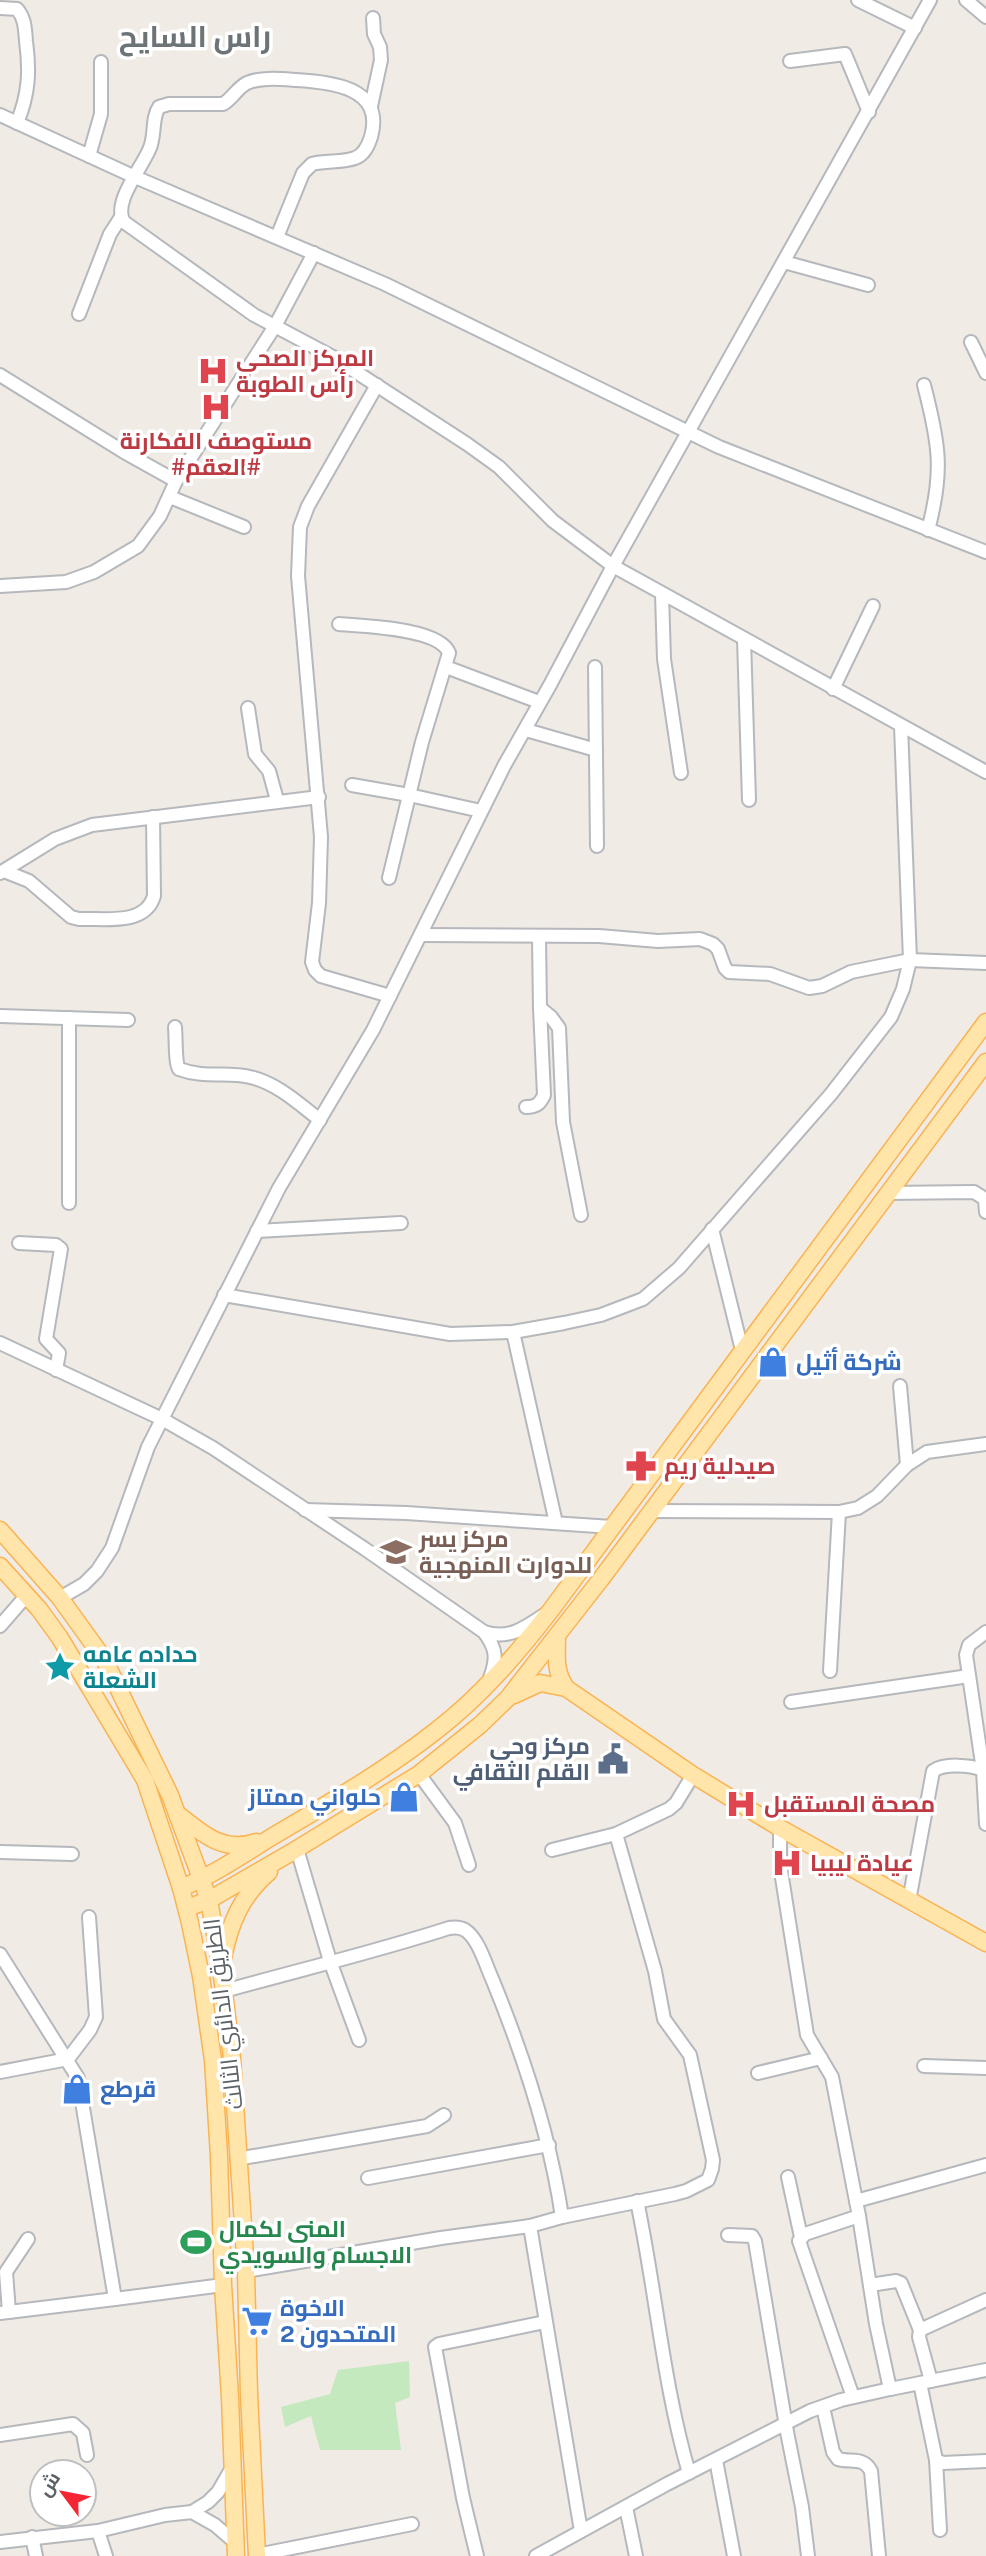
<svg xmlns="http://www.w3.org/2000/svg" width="986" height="2556" font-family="'Public Sans',Cairo,sans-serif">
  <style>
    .green { fill: #c5e9bf }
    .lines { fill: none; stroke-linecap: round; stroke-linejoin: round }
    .minor-casing { stroke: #b5b8bc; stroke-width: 16 }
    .major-casing { stroke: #fab353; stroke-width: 19 }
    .minor { stroke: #fff; stroke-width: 12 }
    .major { stroke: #ffe5aa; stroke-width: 16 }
    .labels { text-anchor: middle; stroke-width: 7; stroke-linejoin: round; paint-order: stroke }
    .health-label { font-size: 23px; font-weight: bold; fill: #be3a42; stroke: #fff; text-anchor: start }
    .shop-label { font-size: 23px; font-weight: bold; fill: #366cbe; stroke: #fff; text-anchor: start }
    .education-label { font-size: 23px; font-weight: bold; fill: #785e54; stroke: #fff; text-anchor: start }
    .culture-label { font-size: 23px; font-weight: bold; fill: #0d838f; stroke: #fff; text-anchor: start }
    .service-label { font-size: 23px; font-weight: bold; fill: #4e5e75; stroke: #fff; text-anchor: end }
    .street-label { font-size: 23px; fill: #5c6266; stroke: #fff }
    .leisure-label { font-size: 23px; font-weight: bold; fill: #27864d; stroke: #fff; text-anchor: start }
    .district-label { font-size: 30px; font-weight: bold; fill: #6d7478; stroke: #fff }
  </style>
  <rect width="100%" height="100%" fill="#f0ebe4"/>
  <path class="green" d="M409,2361L410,2397L395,2403L401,2450H320L311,2416L285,2427L281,2407L330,2394L338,2370Z"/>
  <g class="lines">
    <g class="minor-casing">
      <g id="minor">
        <path d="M858,0L915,28"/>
        <path d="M966,0L986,17"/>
        <path d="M0,8L17,9C25,18 25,29 26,41C30,71 29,94 17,123"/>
        <path d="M790,61L845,54L869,112"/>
        <path d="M371,106L381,60L380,47L374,34L373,18"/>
        <path d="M0,115L135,177L385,284L719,447L986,552"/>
        <path d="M89,156L101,114V62"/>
        <path d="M277,237L303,173L312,164C326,160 342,163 355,158C364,155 368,146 371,137C385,87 331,82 296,80C281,79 260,77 247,83C237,88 232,99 223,104H169L159,107C151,119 156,137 149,150C141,169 112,203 124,222L254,315L333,357L467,444L499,467L553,521L613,566L986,772"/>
        <path d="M784,262L868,285"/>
        <path d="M79,314L110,234L121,217"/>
        <path d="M971,342L986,373"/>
        <path d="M0,375L124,452L176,481"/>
        <path d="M377,385L308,506L300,527L298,576L321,837L319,903L312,962L315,970L321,976L390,996"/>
        <path d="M924,385C939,443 944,471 928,530"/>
        <path d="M170,497L244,527"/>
        <path d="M0,586L66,582L94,572L138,546L160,516L176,481L275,326L314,253"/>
        <path d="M662,594L664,659L681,773"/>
        <path d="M339,624C363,626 440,628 449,653L422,742L389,878"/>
        <path d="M744,639L749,800"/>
        <path d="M446,667L539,702"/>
        <path d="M595,667L597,846"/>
        <path d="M833,689L873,606"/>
        <path d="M248,708L255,754L269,771L277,800"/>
        <path d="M526,730L596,750"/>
        <path d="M352,785L409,795L481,811"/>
        <path d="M4,871L29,881L71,917L79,919C105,918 145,926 154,896L153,817"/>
        <path d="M0,873L55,839L92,825L319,797"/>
        <path d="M421,935L599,936L658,941L700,939L713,944L718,949L725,968L729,972L770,974L809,988L822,986L851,972L910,960L986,963"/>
        <path d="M539,937L540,1008L551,1017L559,1028L563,1122L581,1215"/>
        <path d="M0,1016L128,1020"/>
        <path d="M69,1018V1203"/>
        <path d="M175,1027C176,1038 175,1063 179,1069C206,1079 226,1071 250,1077C277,1083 299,1104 320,1120"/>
        <path d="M526,1107C536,1107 540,1104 544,1095L540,1008"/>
        <path d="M887,1193L974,1192L985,1199L986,1212"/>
        <path d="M712,1229L742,1350"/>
        <path d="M257,1231L401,1223"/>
        <path d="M19,1243L56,1245L61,1249L46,1339L59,1353L56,1370"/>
        <path d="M224,1295L450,1334L513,1332L564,1323L601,1315L643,1299L679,1268L831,1094L891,1017L903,989L910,960L901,726"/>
        <path d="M513,1332L556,1523"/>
        <path d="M0,1343L162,1419L213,1448L365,1549L484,1632C497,1649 497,1659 490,1678"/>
        <path d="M900,1386L907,1465"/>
        <path d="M305,1510L406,1513L612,1527"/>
        <path d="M652,1511L839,1512L858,1508L877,1496L907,1465L927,1452L986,1444"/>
        <path d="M60,1598L84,1584L97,1571L112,1548L148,1447L279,1188L373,1030L504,766L550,685L613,566L930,0"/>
        <path d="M0,1626L27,1595"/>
        <path d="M484,1632C508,1640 525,1628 544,1615"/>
        <path d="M830,1671L839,1512"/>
        <path d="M791,1702L969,1676"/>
        <path d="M986,1769L983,1770L986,1824"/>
        <path d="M419,1774L455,1823L469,1865"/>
        <path d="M780,1828V1865L807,2035L832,2077L856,2201L986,2165"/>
        <path d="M297,1849L330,1961L359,2040"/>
        <path d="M552,1850L616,1834L669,1809L676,1803L693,1775"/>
        <path d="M0,1852L72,1854"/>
        <path d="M909,1901L933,1771C944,1763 970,1765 983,1770L966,1655L969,1645L986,1632"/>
        <path d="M0,1954L78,2078L115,2299L223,2285"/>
        <path d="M224,1991C299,1970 375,1952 449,1928C455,1927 460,1927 465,1930C479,1939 486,1966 493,1981C524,2057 550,2135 562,2217"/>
        <path d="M924,2066L986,2068"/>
        <path d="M0,2072L68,2059L90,2030L96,2017L89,1917"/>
        <path d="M758,2073L821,2058"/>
        <path d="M237,2159L427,2126L444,2115"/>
        <path d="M788,2177L801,2237"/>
        <path d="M368,2178L549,2145"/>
        <path d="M637,2201C656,2291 663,2384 689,2473"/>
        <path d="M859,2216L876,2324L890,2389"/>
        <path d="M530,2226L581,2531"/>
        <path d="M728,2235L752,2236L755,2241L787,2432L802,2507L808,2556"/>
        <path d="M246,2271L441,2238L530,2226L562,2217L675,2194L686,2191L708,2180L712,2169L713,2160L690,2055L664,2019L655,1971L616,1834"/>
        <path d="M870,2285L896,2281L901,2283L920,2330"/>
        <path d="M9,2312L6,2272L28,2239"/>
        <path d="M0,2313L115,2299"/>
        <path d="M931,2381L919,2337L920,2330L986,2300"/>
        <path d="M920,2383L936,2460L943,2463L986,2461"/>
        <path d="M853,2397L799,2241L805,2234L859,2216L856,2201"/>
        <path d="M823,2407L833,2452L838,2459C851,2463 863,2456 871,2471L879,2556"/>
        <path d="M0,2435L73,2424L83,2433L87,2455"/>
        <path d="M716,2460L734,2556"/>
        <path d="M936,2460L940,2530"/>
        <path d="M626,2507L636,2556"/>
        <path d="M192,2512L215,2525L236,2543"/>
        <path d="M98,2531L106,2556"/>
        <path d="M32,2537L36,2556"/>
        <path d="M0,2542L98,2531L165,2515L192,2512L208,2502L218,2492L233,2466"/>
        <path d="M257,2555L412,2524"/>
        <path d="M477,2556L463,2498L435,2347L439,2344L545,2322"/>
        <path d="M536,2556L667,2484L810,2411L841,2400L890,2389L986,2370"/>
      </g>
    </g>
    <g class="major-casing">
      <g id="major">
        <path d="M0,1530L60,1598L104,1659L170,1795L209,1900L221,1968L232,2058L246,2271L249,2394L257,2556"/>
        <path d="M0,1566L39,1609L60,1638L145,1780L181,1888L190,1923L201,1976L213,2060L219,2156L223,2285L230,2397L236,2556"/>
        <path d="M557,1636C557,1655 554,1671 566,1688"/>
        <path d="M514,1695L540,1683L566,1688L693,1775L780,1828L986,1943"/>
        <path d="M180,1816C204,1835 224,1853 256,1842"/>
        <path d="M181,1888C213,1875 241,1856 270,1838C327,1804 385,1771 437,1730C481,1696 517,1654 551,1610L986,1022"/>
        <path d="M187,1908L209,1900L292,1852L419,1774L480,1725L508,1698L601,1579L986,1062"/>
        <path d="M223,1958C230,1923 241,1896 269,1872"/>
      </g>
    </g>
    <use href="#minor" class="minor"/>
    <use href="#major" class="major"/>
  </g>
  <defs>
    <g id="hospital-bare" transform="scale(2.415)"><path d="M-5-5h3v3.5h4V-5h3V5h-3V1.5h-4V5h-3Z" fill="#e0444e" stroke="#fff" stroke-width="2.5" paint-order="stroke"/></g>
    <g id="shop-bare" transform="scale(2.415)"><path d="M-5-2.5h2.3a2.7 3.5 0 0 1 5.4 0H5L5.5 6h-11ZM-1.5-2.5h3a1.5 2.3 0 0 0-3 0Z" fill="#3f7fe0" stroke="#fff" stroke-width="2.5" paint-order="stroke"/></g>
    <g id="pharmacy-bare" transform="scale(2.415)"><path d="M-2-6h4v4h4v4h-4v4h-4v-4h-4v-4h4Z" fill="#e0444e" stroke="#fff" stroke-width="2.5" paint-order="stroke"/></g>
    <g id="school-bare" transform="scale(2.415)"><path d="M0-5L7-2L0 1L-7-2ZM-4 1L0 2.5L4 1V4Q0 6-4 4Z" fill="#8d6e63" stroke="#fff" stroke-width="2.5" paint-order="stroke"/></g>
    <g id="sight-bare" transform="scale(2.415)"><path d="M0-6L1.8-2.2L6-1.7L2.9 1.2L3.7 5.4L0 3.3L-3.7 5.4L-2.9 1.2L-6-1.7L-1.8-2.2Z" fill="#0f9aa8" stroke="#fff" stroke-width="2.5" paint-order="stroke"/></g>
    <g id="civic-bare" transform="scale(2.415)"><path d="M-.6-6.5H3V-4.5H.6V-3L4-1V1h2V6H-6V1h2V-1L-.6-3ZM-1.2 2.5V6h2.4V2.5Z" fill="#5c6f8a" stroke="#fff" stroke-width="2.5" paint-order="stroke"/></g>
    <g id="stadium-bare" transform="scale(2.415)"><path d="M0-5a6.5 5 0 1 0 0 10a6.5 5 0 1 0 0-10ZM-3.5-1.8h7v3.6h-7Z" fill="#2e9e5b" stroke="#fff" stroke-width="2.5" paint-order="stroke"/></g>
    <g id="supermarket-bare" transform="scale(2.415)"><path d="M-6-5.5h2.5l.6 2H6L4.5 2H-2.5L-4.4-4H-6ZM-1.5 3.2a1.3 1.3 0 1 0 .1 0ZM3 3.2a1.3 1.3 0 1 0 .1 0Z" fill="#3f7fe0" stroke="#fff" stroke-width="2.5" paint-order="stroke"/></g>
  </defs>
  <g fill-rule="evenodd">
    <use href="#hospital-bare" x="213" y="371"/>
    <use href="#hospital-bare" x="216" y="407"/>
    <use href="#shop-bare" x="773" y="1362"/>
    <use href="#pharmacy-bare" x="641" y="1466"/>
    <use href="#school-bare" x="396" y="1552"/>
    <use href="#sight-bare" x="60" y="1667"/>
    <use href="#civic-bare" x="613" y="1759"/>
    <use href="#shop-bare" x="404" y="1797"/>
    <use href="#hospital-bare" x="741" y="1804"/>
    <use href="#hospital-bare" x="787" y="1863"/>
    <use href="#shop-bare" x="77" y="2089"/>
    <use href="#stadium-bare" x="196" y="2242"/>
    <use href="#supermarket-bare" x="257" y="2321"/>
  </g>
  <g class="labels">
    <g class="health-label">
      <text x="236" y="366">المركز الصحي<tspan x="236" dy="26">رأس الطوبة</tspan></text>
      <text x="216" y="449" text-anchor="middle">مستوصف الفكارنة<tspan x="216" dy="26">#العقم#</tspan></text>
      <text x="664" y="1474">صيدلية ريم</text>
      <text x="764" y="1812">مصحة المستقبل</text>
      <text x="810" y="1871">عيادة ليبيا</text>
    </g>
    <g class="shop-label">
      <text x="796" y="1370">شركة أثيل</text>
      <text x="381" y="1805" text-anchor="end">حلواني ممتاز</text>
      <text x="100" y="2097">قرطع</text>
      <text x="280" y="2316">الاخوة<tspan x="280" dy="26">المتحدون 2</tspan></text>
    </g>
    <g class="education-label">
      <text x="419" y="1547">مركز يسر<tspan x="419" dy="26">للدوارت المنهجية</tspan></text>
    </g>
    <g class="culture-label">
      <text x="83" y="1662">حداده عامه<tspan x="83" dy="26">الشعلة</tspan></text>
    </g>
    <g class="service-label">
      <text x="590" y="1754">مركز وحي<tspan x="590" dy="26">القلم الثقافي</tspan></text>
    </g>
    <g class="street-label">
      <text transform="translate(223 2014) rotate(-97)" y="8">الطريق الدائري الثالث</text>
    </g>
    <g class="leisure-label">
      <text x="219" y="2237">المنى لكمال<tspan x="219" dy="26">الاجسام والسويدي</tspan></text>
    </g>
    <g class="district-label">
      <text x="195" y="47">راس السايح</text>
    </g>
  </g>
  <g transform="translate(63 2493) rotate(302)"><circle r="33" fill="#ffffff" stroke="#bec0c2" stroke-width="2"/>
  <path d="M0-5L12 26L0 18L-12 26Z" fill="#f42634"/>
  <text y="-10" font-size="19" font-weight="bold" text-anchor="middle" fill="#5c6266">ش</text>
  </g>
</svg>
